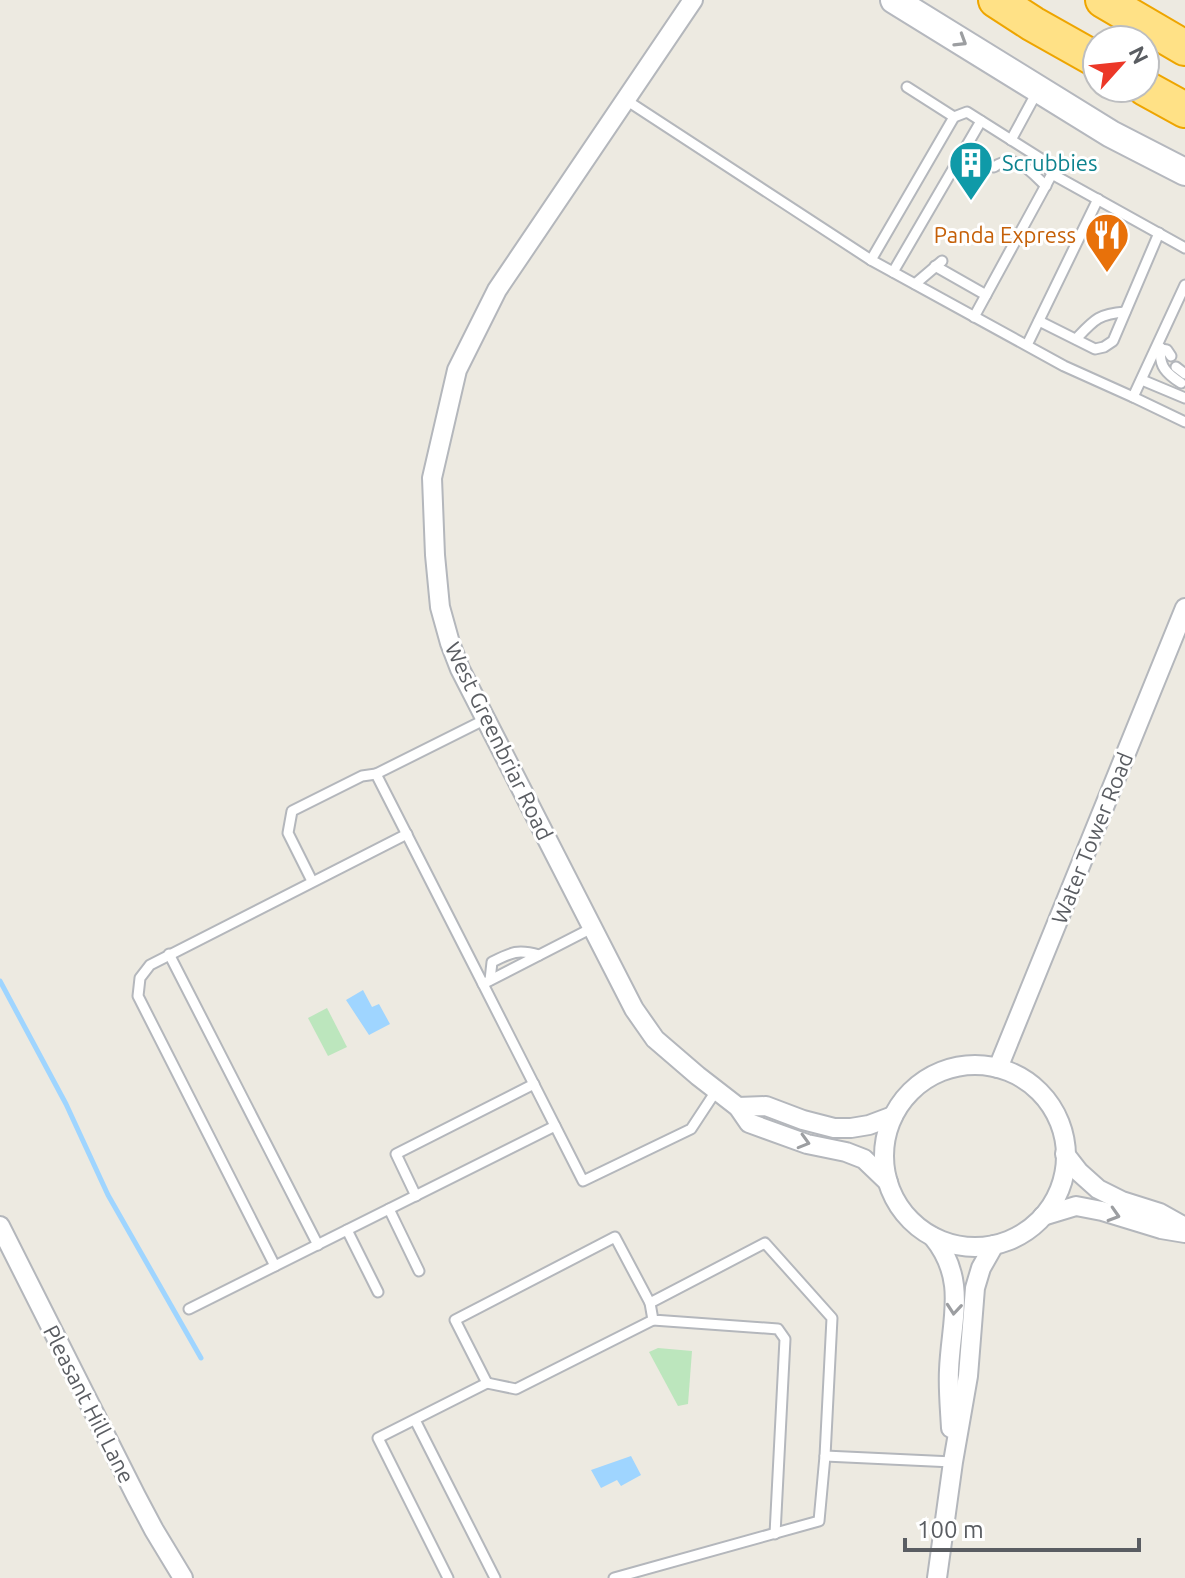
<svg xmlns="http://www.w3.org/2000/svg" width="1185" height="1578" font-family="Ubuntu,sans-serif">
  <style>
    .green { fill: #bce6bd }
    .water { fill: #9fd5ff }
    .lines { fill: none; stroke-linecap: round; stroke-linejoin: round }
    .stream { stroke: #9fd5ff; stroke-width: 5 }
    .service-casing { stroke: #b4b7bc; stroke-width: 13 }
    .minor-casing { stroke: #b4b7bc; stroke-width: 22 }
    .secondary-casing { stroke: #b5b8be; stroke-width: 30 }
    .motorway-casing { stroke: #eea500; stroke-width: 38 }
    .service { stroke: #fff; stroke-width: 9 }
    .minor { stroke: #fff; stroke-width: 18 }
    .secondary { stroke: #fff; stroke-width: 26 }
    .motorway { stroke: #ffe186; stroke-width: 34 }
    .oneway { stroke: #9c9ea1 }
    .labels { text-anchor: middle; stroke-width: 6; stroke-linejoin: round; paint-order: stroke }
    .culture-label { font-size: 22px; fill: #0d838f; stroke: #fff; text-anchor: start }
    .food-label { font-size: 22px; fill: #c56008; stroke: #fff; text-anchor: end }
    .street-label { font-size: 22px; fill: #5a5d62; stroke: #fff }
  </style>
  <rect width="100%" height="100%" fill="#edeae1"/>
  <g class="green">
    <path d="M327,1008L347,1047L328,1056L308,1018Z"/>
    <path d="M658,1348L692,1351L688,1404L678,1406L649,1352Z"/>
  </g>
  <g class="water">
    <path d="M363,990L372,1007L379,1004L390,1024L369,1035L346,1000Z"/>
    <path d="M631,1456L641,1475L621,1486L617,1480L601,1488L591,1470Z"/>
  </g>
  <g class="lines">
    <path class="stream" d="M0,981L66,1104L108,1195L201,1358"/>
    <g class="service-casing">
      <g id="service">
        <path d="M907,87L954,117L967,112L1043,160L1052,174L1185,248"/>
        <path d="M626,100L871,260L1064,366L1133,397"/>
        <path d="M1011,140L1037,92"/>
        <path d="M994,167C1016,152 1030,171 1046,186"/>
        <path d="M871,260L954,117"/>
        <path d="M935,266L986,295"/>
        <path d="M893,272L981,121"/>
        <path d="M915,284L942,261"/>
        <path d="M1185,285L1133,397L1185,422"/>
        <path d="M974,317L1052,174"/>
        <path d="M1039,321L1095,349L1104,347L1113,341L1159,233"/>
        <path d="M1076,339C1094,320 1098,314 1125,312"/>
        <path d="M1027,345L1098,199"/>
        <path d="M1161,348C1158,366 1167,374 1181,383"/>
        <path d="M1161,349L1167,350L1171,356"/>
        <path d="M1176,367L1185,374"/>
        <path d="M1142,380L1185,398"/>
        <path d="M407,834L150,965L140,978L138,996L275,1266L555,1126"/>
        <path d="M312,881L288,833L292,811L362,776L376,774"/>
        <path d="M592,928L483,984L583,1181L691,1129L716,1091"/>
        <path d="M169,954L318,1245"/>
        <path d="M490,980L492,962C512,952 518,949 539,955"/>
        <path d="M483,984L376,774L486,719"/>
        <path d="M416,1196L396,1154L534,1084"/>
        <path d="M389,1209L419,1271"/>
        <path d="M347,1230L378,1292"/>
        <path d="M650,1303L653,1320L778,1329L785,1339L775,1534"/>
        <path d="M189,1309L275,1266"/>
        <path d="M487,1383L516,1389L653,1320"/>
        <path d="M415,1420L495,1578"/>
        <path d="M825,1456L953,1462"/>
        <path d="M448,1578L378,1438L487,1383L455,1320L615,1237L650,1303L765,1243L832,1318L825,1456L819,1521L614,1578"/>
      </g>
    </g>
    <g class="minor-casing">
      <g id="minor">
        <path d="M693,0L497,290L457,370L432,478L435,555L440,607L450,643L460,669L634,1009L655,1039L698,1076L738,1107L749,1123L807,1144L846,1152L864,1159L888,1182"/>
        <circle cx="975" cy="1156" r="91"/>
        <path d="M998,1068L1185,608"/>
        <path d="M738,1107L766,1106L803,1120L834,1128H851L869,1125L893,1116"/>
        <path d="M1065,1154L1079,1172L1098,1189L1122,1201L1160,1213L1185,1227"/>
        <path d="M1043,1216L1076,1206L1102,1211L1161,1229L1185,1233"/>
        <path d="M0,1226L136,1496L154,1530L183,1578"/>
        <path d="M933,1237C968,1280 951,1320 949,1370C948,1389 950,1409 951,1428"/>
        <path d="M937,1578L953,1462L968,1376L975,1288L981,1268L994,1245"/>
      </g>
    </g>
    <g class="secondary-casing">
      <path id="secondary" d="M894,0L1111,134L1185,172"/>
    </g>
    <g class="motorway-casing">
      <g id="motorway">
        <path d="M996,0L1033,24L1097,60"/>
        <path d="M1103,0L1185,48"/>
        <path d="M1145,88L1185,110"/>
      </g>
    </g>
    <use href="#service" class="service"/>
    <use href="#minor" class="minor"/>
    <use href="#secondary" class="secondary"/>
    <use href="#motorway" class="motorway"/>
  </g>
  <defs><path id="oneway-chevron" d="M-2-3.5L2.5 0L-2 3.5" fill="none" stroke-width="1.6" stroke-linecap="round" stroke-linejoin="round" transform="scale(2)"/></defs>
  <g class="oneway">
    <use href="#oneway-chevron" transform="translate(961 41) rotate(32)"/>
    <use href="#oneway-chevron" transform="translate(804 1142) rotate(16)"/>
    <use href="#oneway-chevron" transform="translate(1114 1215) rotate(17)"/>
    <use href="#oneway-chevron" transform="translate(954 1309) rotate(95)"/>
  </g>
  <defs>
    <g id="building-pin" transform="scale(2.3)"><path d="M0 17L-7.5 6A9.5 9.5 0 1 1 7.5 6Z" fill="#0f9aa8" stroke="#fff"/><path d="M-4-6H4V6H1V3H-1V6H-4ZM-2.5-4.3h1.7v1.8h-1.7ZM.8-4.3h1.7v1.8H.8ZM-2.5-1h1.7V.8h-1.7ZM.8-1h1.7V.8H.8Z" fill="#fff"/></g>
    <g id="restaurant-pin" transform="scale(2.3)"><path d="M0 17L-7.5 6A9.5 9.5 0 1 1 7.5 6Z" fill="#e8710a" stroke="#fff"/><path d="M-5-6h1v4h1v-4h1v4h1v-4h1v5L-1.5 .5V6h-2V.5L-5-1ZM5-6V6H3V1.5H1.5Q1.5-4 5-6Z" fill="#fff"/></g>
  </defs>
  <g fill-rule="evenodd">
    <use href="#building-pin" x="971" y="163"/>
    <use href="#restaurant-pin" x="1107" y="235"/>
  </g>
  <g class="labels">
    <g class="culture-label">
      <text x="1002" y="171">Scrubbies</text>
    </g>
    <g class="food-label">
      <text x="1076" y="243">Panda Express</text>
    </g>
    <g class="street-label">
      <text transform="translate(499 741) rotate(64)" y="8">West Greenbriar Road</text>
      <text transform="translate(1092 838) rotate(-68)" y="8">Water Tower Road</text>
      <text transform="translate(89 1404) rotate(63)" y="8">Pleasant Hill Lane</text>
    </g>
  </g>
  <g transform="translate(1121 64) rotate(63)"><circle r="38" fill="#ffffff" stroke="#bdbec0" stroke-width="2"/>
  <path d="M0-6L14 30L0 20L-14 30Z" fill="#ec3828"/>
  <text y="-12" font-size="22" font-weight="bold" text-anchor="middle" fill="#5a5d62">N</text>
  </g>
  <path d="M905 1538v12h234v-12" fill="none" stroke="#5a5d62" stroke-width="4"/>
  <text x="917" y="1538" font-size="24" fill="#5a5d62" stroke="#ffffff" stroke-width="6" paint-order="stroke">100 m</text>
</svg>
